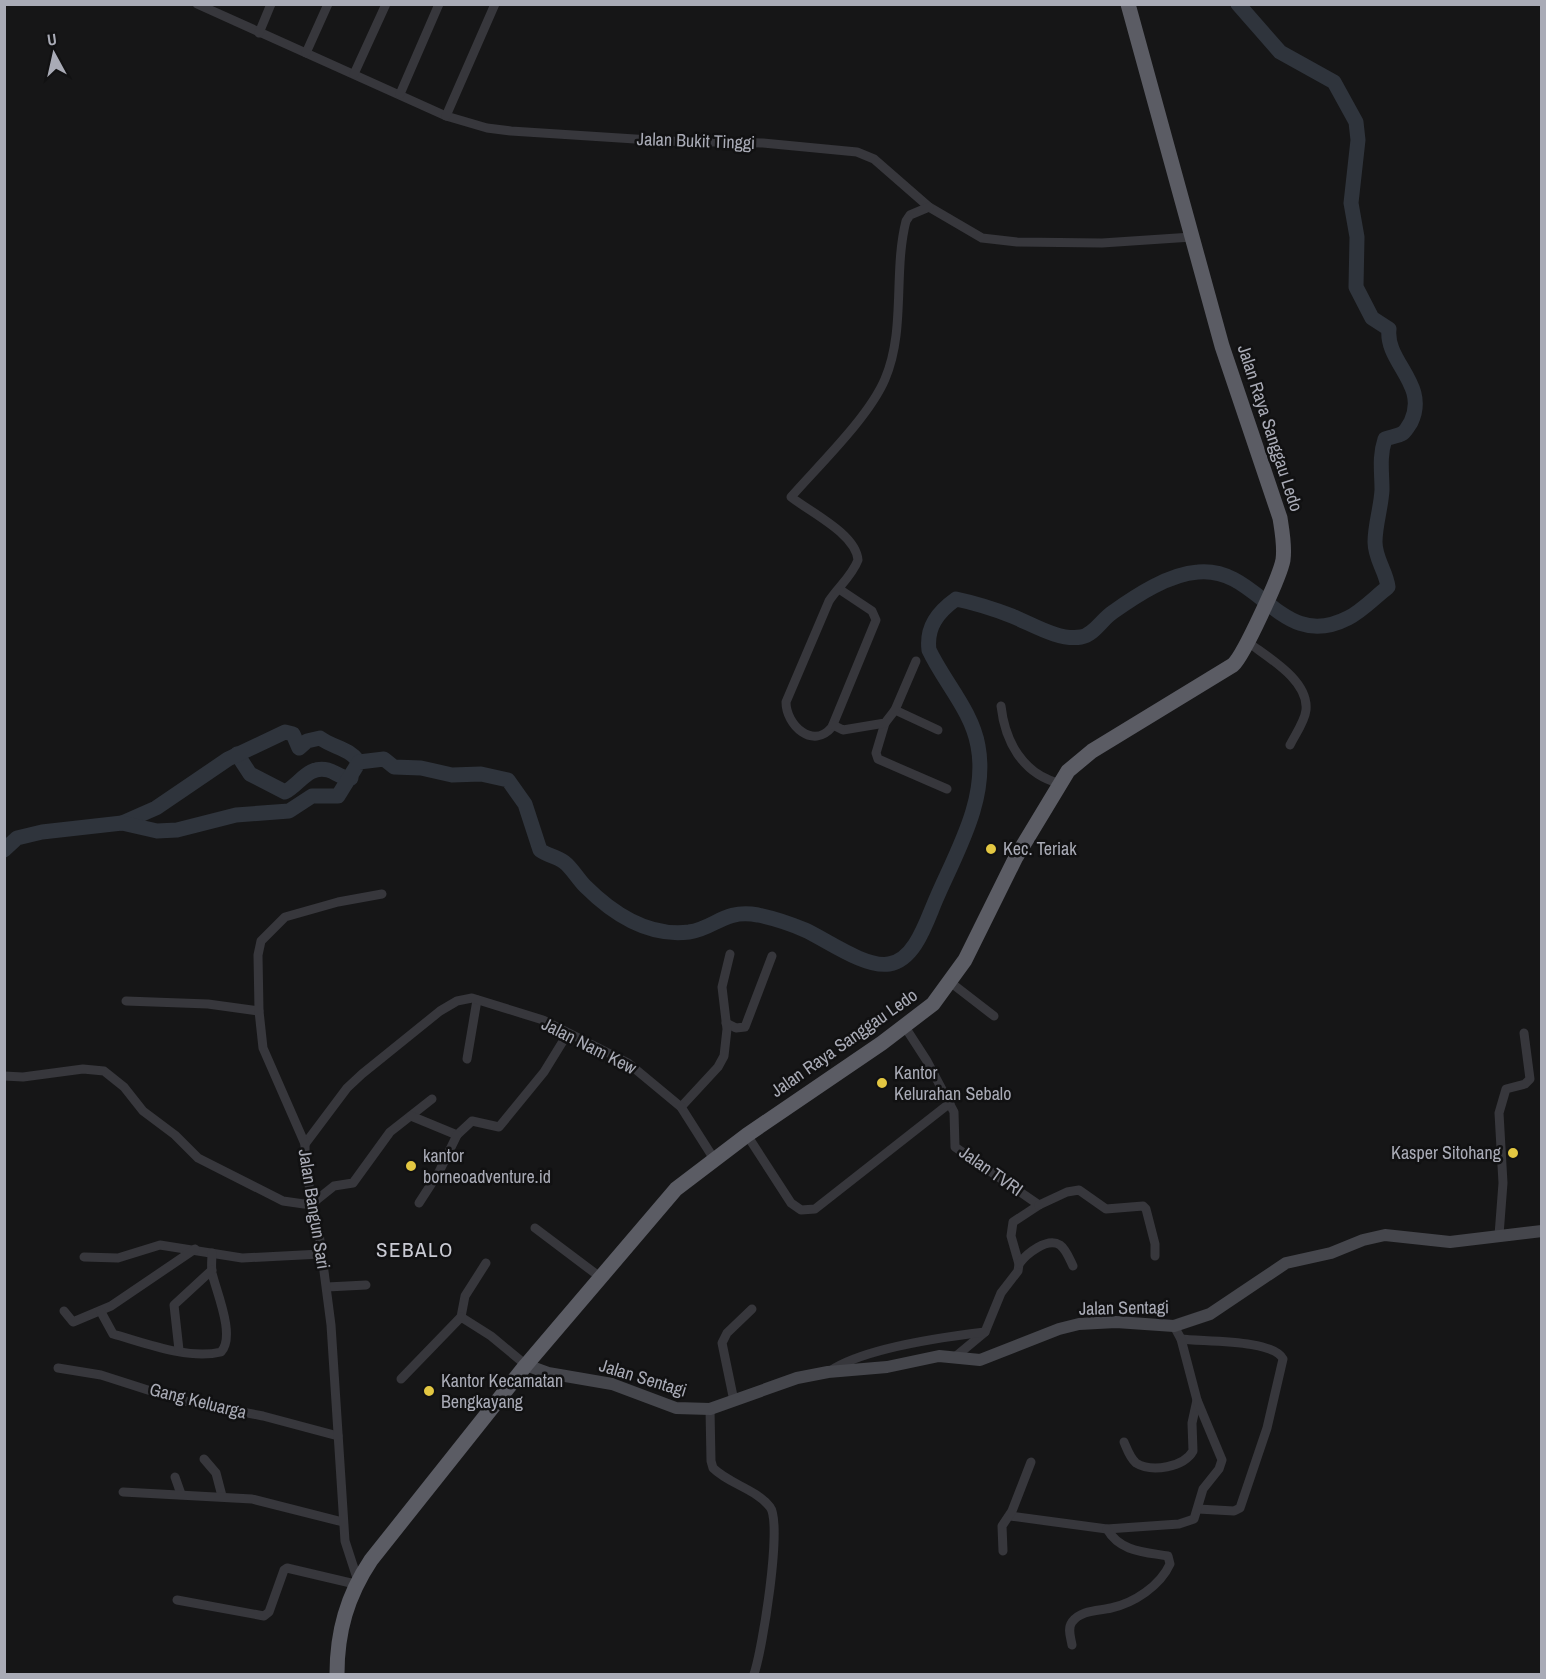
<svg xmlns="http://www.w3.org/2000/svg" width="1546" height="1679" font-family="'Archivo Narrow',sans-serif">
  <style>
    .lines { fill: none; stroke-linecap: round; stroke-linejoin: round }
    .river { stroke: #2f343c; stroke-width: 15 }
    .minor { stroke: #37373c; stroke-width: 9 }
    .secondary { stroke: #45464c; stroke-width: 12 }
    .trunk { stroke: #5b5c64; stroke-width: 15 }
    .poi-dot { fill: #e3c742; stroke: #111112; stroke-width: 2 }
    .labels { text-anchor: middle; stroke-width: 5; stroke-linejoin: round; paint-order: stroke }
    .street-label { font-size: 18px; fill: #a9abb6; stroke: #111112 }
    .poi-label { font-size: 18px; fill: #a9abb6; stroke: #111112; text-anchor: start }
    .quarter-label { font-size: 21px; letter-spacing: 1.5px; fill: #c9cad3; stroke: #111112 }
  </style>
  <rect width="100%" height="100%" fill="#161617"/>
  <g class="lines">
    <g class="river">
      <path d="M237,754L250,774L285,792C300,784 308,765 328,770C336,772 342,779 351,778"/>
      <path d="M122,823L156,808L228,759L285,732L293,734L299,748L307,741L320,738C334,748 349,748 359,762"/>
      <path d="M4,850L17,838L42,832L122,823L157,831L177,830L236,815L289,811L312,796H338L359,762L384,759L394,767L421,768L452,775L481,774L508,780L525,804L540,850C548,856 556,856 564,862C572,868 578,879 585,886C613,914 649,937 689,932C716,928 723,909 758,915C773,918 791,924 805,930C827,940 865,968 889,964C916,960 927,919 937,897C957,851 988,799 978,746C972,711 944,682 929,650C926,627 938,612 956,599C975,603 994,609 1012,616C1032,624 1059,641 1081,637C1094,635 1102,619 1113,612C1137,595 1169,574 1198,572C1260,566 1280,653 1348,618C1362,611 1375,597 1388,587C1386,571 1375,559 1375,542C1375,525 1381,508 1382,490C1382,472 1379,457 1385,439C1390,437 1398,436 1403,433C1406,431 1409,425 1411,422C1429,384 1385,362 1389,329L1372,318L1356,287L1357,237L1351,203L1358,140L1356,122L1334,82L1280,52L1238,4"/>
    </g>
    <g class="minor">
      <path d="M197,4L446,116L487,128L511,131L666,141L763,143L857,152L874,159L929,207L982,238L1017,242L1102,243L1192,237"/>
      <path d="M259,33L271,4"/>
      <path d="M306,53L328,4"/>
      <path d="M354,74L386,4"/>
      <path d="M400,94L439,4"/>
      <path d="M446,116L495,4"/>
      <path d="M839,589L872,611L876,620L832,727C813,750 786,725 786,702L829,601C838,587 852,576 858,560C856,534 810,512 791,497C819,465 869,417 885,379C906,330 893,272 906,221L910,215L929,207"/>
      <path d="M1249,643C1269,658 1309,681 1306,710C1305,721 1295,735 1290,745"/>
      <path d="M1001,706C1005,741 1022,773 1058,783"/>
      <path d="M895,710L938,730"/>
      <path d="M885,723L876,753L878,759L947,789"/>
      <path d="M833,725L843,730L885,723L895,710L916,661"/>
      <path d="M950,982L994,1016"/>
      <path d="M126,1001L208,1004L259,1011"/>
      <path d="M726,1023L736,1028L745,1027L772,956"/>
      <path d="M905,1027L927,1061L954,1112L955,1147L1039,1205L1013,1222L1011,1236L1019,1264L1018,1271L1001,1293L985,1332L955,1357"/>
      <path d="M467,1059L477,1000"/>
      <path d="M4,1076L23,1077L83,1069L104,1071L124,1087L143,1111L175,1135L198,1158L283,1201L304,1204L314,1202L334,1186L353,1183L390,1132L432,1099"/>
      <path d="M681,1107L718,1067L724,1056L727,1029L722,987L730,954"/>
      <path d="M411,1116L457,1135L472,1121L499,1127L544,1072L568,1033"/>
      <path d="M747,1135L791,1203L801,1210L815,1209L950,1103"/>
      <path d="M305,1144L347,1088L362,1074L440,1011L457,1001L472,998L543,1020L628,1063L681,1107L714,1159"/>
      <path d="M419,1203L439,1172L457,1135"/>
      <path d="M1039,1205L1067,1192L1079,1190L1106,1209L1143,1206L1146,1209L1155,1244V1256"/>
      <path d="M535,1228L600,1277"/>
      <path d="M1499,1235L1503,1183L1499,1113L1506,1089L1525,1084L1530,1079L1524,1033"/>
      <path d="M84,1257L118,1258L160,1245L242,1258L321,1254"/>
      <path d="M1019,1264C1026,1254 1047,1237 1060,1245C1066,1249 1070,1260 1073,1266"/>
      <path d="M327,1287L366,1285"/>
      <path d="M64,1311L73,1322L111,1306L195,1249"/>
      <path d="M101,1312L113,1334C145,1343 188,1360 221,1352C236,1336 216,1291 212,1273C211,1266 212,1259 212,1253"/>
      <path d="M461,1317L465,1296L486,1263"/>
      <path d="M1181,1339C1203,1342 1273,1339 1283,1359L1267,1428L1240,1508L1234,1511L1198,1509"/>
      <path d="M179,1350L174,1305L212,1270"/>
      <path d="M58,1368L101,1375L179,1400L263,1416L338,1436"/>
      <path d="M830,1371C864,1348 943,1337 985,1332"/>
      <path d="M401,1379L461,1317L491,1336L526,1365"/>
      <path d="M734,1401L722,1343L727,1333L752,1309"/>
      <path d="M710,1409L711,1461L713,1468C729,1484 756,1489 770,1507C783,1523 762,1652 754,1674"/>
      <path d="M1124,1442C1127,1449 1130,1458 1136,1463C1152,1473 1184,1467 1193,1451L1192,1423L1197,1400"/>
      <path d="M204,1459L216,1473L222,1496"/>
      <path d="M175,1477L181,1494"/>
      <path d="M123,1492L252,1499L343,1522"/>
      <path d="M1010,1516L1107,1529L1179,1524L1194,1519L1203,1489L1219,1469L1222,1460L1197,1400L1181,1339L1174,1326"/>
      <path d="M1003,1551L1002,1526L1012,1511L1031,1462"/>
      <path d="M358,1581L345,1541L331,1325L319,1233L305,1166V1144L263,1048L259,1011L258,955L261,941L285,917L338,902L382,894"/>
      <path d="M177,1600L264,1616L269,1612L284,1570L287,1568L355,1584"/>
      <path d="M1072,1645C1071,1638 1067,1629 1072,1622C1081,1610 1098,1611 1111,1608C1134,1603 1160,1586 1170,1564L1168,1556C1145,1552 1120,1552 1107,1529"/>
    </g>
    <path class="secondary" d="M526,1365L548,1373L612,1384L676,1408L710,1409L797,1378L828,1372L887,1367L939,1356L980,1360L1059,1329L1079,1324L1116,1322L1174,1326L1210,1314L1286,1263L1331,1253L1363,1240L1385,1235L1450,1242L1542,1231"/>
    <path class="trunk" d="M337,1674C337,1632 347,1596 371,1560L526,1365L676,1189L747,1135L882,1043L933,1004L965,960L1016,857L1068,771L1092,751L1233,665C1244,655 1280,576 1283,560C1285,546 1282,531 1280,518L1222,346L1128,4"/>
  </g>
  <g class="poi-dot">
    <circle cx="991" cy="849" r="6"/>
    <circle cx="882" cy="1083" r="6"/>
    <circle cx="1513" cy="1153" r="6"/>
    <circle cx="411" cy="1166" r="6"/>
    <circle cx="429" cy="1391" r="6"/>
  </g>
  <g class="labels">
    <g class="street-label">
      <text transform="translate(696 141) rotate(2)" y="6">Jalan Bukit Tinggi</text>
      <text transform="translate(1270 428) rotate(72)" y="6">Jalan Raya Sanggau Ledo</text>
      <text transform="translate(844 1043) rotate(-35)" y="6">Jalan Raya Sanggau Ledo</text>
      <text transform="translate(589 1046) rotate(27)" y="6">Jalan Nam Kew</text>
      <text transform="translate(991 1171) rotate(35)" y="6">Jalan TVRI</text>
      <text transform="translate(314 1209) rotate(81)" y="6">Jalan Bangun Sari</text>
      <text transform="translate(1124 1308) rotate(-1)" y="6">Jalan Sentagi</text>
      <text transform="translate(643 1378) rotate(17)" y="6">Jalan Sentagi</text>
      <text transform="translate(198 1401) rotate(14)" y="6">Gang Keluarga</text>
    </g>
    <g class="poi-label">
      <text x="1003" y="855">Kec. Teriak</text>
      <text x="894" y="1079">Kantor<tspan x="894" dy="21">Kelurahan Sebalo</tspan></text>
      <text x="1501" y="1159" text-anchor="end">Kasper Sitohang</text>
      <text x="423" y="1162">kantor<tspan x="423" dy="21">borneoadventure.id</tspan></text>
      <text x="441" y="1387">Kantor Kecamatan<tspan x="441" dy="21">Bengkayang</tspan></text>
    </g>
    <g class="quarter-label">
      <text x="415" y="1257">SEBALO</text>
    </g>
  </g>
  <rect width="1546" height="1679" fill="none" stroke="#a9abb6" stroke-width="12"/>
  <g transform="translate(54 54) rotate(352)" stroke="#111112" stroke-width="4.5" paint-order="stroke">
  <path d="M0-4.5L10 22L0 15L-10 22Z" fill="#a9abb6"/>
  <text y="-9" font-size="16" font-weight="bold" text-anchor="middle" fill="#a9abb6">U</text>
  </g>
</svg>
